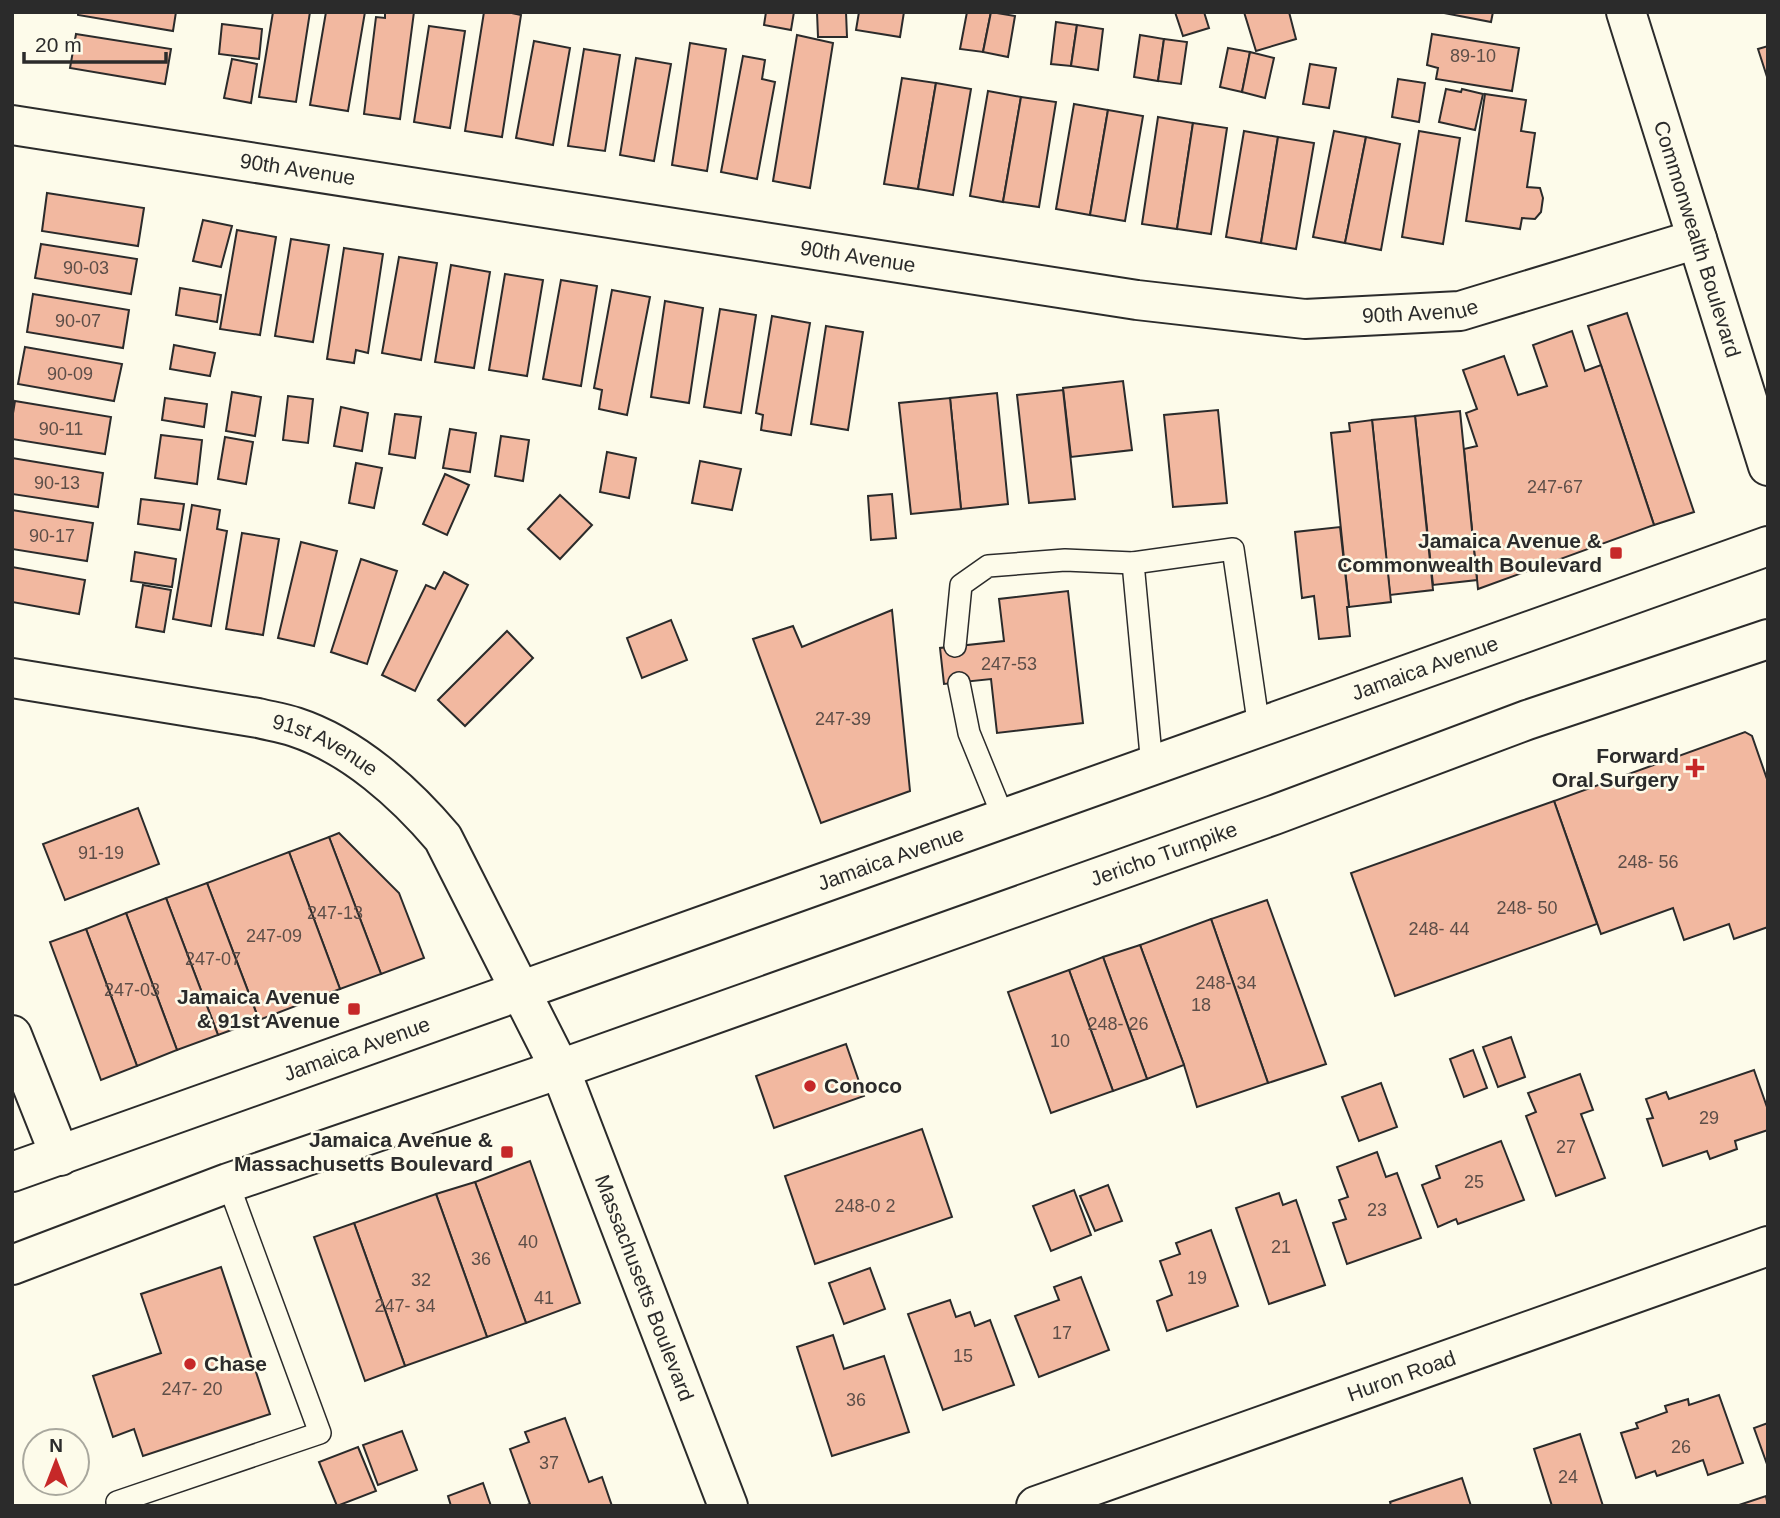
<svg xmlns="http://www.w3.org/2000/svg" width="1780" height="1518" font-family="Arial,sans-serif">
  <style>
    .building { fill: #f2b8a0; stroke: #2b2b2b; stroke-width: 2 }
    .lines { fill: none; stroke-linecap: round; stroke-linejoin: round }
    .service-casing { stroke: #2b2b2b; stroke-width: 24 }
    .minor-casing { stroke: #2b2b2b; stroke-width: 42 }
    .tertiary-casing { stroke: #2b2b2b; stroke-width: 42 }
    .primary-casing { stroke: #2b2b2b; stroke-width: 42 }
    .service { stroke: #fdfbea; stroke-width: 21 }
    .minor { stroke: #fdfbea; stroke-width: 38 }
    .tertiary { stroke: #fdfbea; stroke-width: 38 }
    .primary { stroke: #fdfbea; stroke-width: 38 }
    .poi-dot { fill: #c62828; stroke: #fdfbea; stroke-width: 2.5 }
    .labels { text-anchor: middle; stroke-width: 5; stroke-linejoin: round; paint-order: stroke }
    .number-label { font-size: 18px; fill: #5d4e48 }
    .street-label { font-size: 21px; fill: #2b2b2b; stroke: #fdfbea }
    .poi-label { font-size: 21px; font-weight: bold; fill: #2b2b2b; stroke: #fdfbea; text-anchor: end }
  </style>
  <rect width="100%" height="100%" fill="#fdfbea"/>
  <g class="building">
    <path d="M78,12H176L173,31L78,15Z"/>
    <path d="M273,12H310L296,102L259,97Z"/>
    <path d="M326,12H365L348,111L310,105Z"/>
    <path d="M385,12H414L400,119L364,114L376,17L385,18Z"/>
    <path d="M484,12H507L521,15L502,137L465,131Z"/>
    <path d="M766,12H794L791,30L764,25Z"/>
    <path d="M817,12H846L847,37H818Z"/>
    <path d="M859,12H904L900,37L856,30Z"/>
    <path d="M967,12H991L983,52L960,49Z"/>
    <path d="M991,12L1015,16L1008,57L983,52Z"/>
    <path d="M1175,12H1204L1209,28L1183,36Z"/>
    <path d="M1244,12H1289L1296,39L1256,51Z"/>
    <path d="M1439,12H1493L1491,22Z"/>
    <path d="M1056,22L1077,25L1071,66L1051,64Z"/>
    <path d="M222,24L262,29L259,59L219,54Z"/>
    <path d="M1077,25L1103,29L1098,70L1071,66Z"/>
    <path d="M429,26L465,31L450,128L414,122Z"/>
    <path d="M76,34L171,49L165,84L70,68Z"/>
    <path d="M1432,34L1519,48L1512,91L1436,79L1438,68L1427,65Z"/>
    <path d="M797,35L833,43L810,188L773,181Z"/>
    <path d="M1140,35L1164,39L1158,81L1134,77Z"/>
    <path d="M1164,39L1187,42L1181,84L1158,81Z"/>
    <path d="M534,41L570,48L553,145L516,138Z"/>
    <path d="M690,43L726,49L707,171L672,165Z"/>
    <path d="M1768,46V80L1758,49Z"/>
    <path d="M1228,48L1250,52L1242,92L1220,87Z"/>
    <path d="M584,49L620,55L605,151L568,146Z"/>
    <path d="M1250,52L1274,58L1265,98L1242,92Z"/>
    <path d="M743,56L765,60L762,79L775,82L757,179L721,172Z"/>
    <path d="M636,58L671,64L654,161L620,155Z"/>
    <path d="M232,59L257,64L251,103L224,98Z"/>
    <path d="M1310,64L1336,68L1329,108L1303,104Z"/>
    <path d="M902,78L936,83L918,189L884,184Z"/>
    <path d="M1398,79L1425,83L1419,122L1392,117Z"/>
    <path d="M936,83L971,89L953,195L918,189Z"/>
    <path d="M1446,89L1461,92L1462,89L1483,94L1475,130L1439,122Z"/>
    <path d="M988,91L1021,97L1003,202L970,196Z"/>
    <path d="M1485,94L1526,100L1521,131L1535,133L1527,187L1540,188L1543,198L1541,212L1535,219L1522,218L1520,229L1466,221Z"/>
    <path d="M1021,97L1056,102L1039,207L1003,202Z"/>
    <path d="M1074,104L1108,110L1090,215L1056,209Z"/>
    <path d="M1108,110L1143,116L1125,221L1090,215Z"/>
    <path d="M1158,117L1193,123L1177,229L1142,224Z"/>
    <path d="M1193,123L1227,128L1211,234L1177,229Z"/>
    <path d="M1244,131L1278,137L1261,243L1226,237Z"/>
    <path d="M1334,131L1366,137L1345,243L1313,237Z"/>
    <path d="M1419,131L1460,138L1443,244L1402,237Z"/>
    <path d="M1278,137L1314,143L1296,249L1261,243Z"/>
    <path d="M1366,137L1400,144L1381,250L1345,243Z"/>
    <path d="M47,193L144,208L138,246L42,231Z"/>
    <path d="M203,220L232,226L221,267L193,261Z"/>
    <path d="M237,230L276,237L260,335L220,329Z"/>
    <path d="M291,239L329,245L313,342L275,336Z"/>
    <path d="M41,244L137,259L131,294L35,278Z"/>
    <path d="M344,248L383,254L368,353L356,350L354,363L327,359Z"/>
    <path d="M399,257L437,263L421,360L382,353Z"/>
    <path d="M451,265L490,272L474,368L435,362Z"/>
    <path d="M505,274L543,280L527,376L489,370Z"/>
    <path d="M561,280L597,286L581,386L543,379Z"/>
    <path d="M180,288L221,295L217,322L176,315Z"/>
    <path d="M612,290L650,297L627,415L599,409L602,390L594,388Z"/>
    <path d="M33,294L129,310L123,348L27,332Z"/>
    <path d="M665,301L703,308L689,403L651,397Z"/>
    <path d="M720,309L756,315L741,413L704,407Z"/>
    <path d="M1627,313L1694,512L1654,525L1588,326Z"/>
    <path d="M772,316L810,323L791,435L761,430L763,415L756,413Z"/>
    <path d="M826,326L863,332L848,430L811,424Z"/>
    <path d="M1572,331L1585,371L1601,365L1654,525L1478,589L1464,449L1477,446L1466,413L1477,409L1463,370L1504,356L1518,395L1547,386L1533,345Z"/>
    <path d="M174,345L215,353L210,376L170,369Z"/>
    <path d="M25,347L122,364L114,401L18,384Z"/>
    <path d="M1123,381L1132,450L1071,457L1063,388Z"/>
    <path d="M1063,390L1075,499L1029,503L1017,395Z"/>
    <path d="M232,392L261,397L255,436L226,431Z"/>
    <path d="M997,393L1008,504L961,509L950,398Z"/>
    <path d="M288,396L313,399L308,443L283,440Z"/>
    <path d="M165,398L207,404L204,427L162,420Z"/>
    <path d="M950,398L961,509L911,514L899,403Z"/>
    <path d="M15,401L111,417L105,454L12,439V419Z"/>
    <path d="M341,407L368,413L362,451L334,446Z"/>
    <path d="M1218,410L1227,503L1173,507L1164,415Z"/>
    <path d="M1460,411L1477,580L1433,585L1415,416Z"/>
    <path d="M395,414L421,417L415,458L389,454Z"/>
    <path d="M1415,416L1433,590L1390,595L1372,420Z"/>
    <path d="M1372,420L1391,602L1349,607L1331,433L1350,431L1349,423Z"/>
    <path d="M450,429L476,433L470,472L443,468Z"/>
    <path d="M161,435L202,440L197,484L155,478Z"/>
    <path d="M501,436L529,440L523,481L495,476Z"/>
    <path d="M225,437L253,442L246,484L218,479Z"/>
    <path d="M607,452L636,458L629,498L600,492Z"/>
    <path d="M12,458L103,473L98,507L12,494Z"/>
    <path d="M700,461L741,469L732,510L692,503Z"/>
    <path d="M356,463L382,468L374,508L349,503Z"/>
    <path d="M445,474L469,485L447,535L423,524Z"/>
    <path d="M892,494L896,538L871,540L868,496Z"/>
    <path d="M560,495L592,525L560,559L528,529Z"/>
    <path d="M141,499L184,504L180,530L138,524Z"/>
    <path d="M192,505L220,510L217,529L227,531L211,626L173,619Z"/>
    <path d="M12,510L93,523L87,561L12,549Z"/>
    <path d="M1340,527L1349,607H1347L1350,636L1319,639L1314,596L1302,598L1295,532Z"/>
    <path d="M242,533L279,539L263,635L226,629Z"/>
    <path d="M301,542L337,551L314,646L278,638Z"/>
    <path d="M135,552L176,559L172,587L131,581Z"/>
    <path d="M361,559L397,571L367,664L331,652Z"/>
    <path d="M12,567L85,580L79,614L12,602Z"/>
    <path d="M444,572L468,585L415,691L382,675L426,585L435,589Z"/>
    <path d="M143,585L171,590L164,632L136,627Z"/>
    <path d="M1068,591L1083,723L997,733L991,679L944,684L940,648L1004,641L999,599Z"/>
    <path d="M892,610L910,791L821,823L753,639L793,626L802,647Z"/>
    <path d="M671,620L687,660L642,678L627,638Z"/>
    <path d="M507,631L533,658L465,726L438,700Z"/>
    <path d="M1745,732L1752,736L1768,782V927L1734,939L1729,924L1684,940L1673,908L1601,934L1554,801Z"/>
    <path d="M1554,801L1597,924L1395,996L1351,873Z"/>
    <path d="M138,808L159,864L65,900L43,844Z"/>
    <path d="M339,833L399,893L424,958L381,974L329,837Z"/>
    <path d="M329,837L381,974L340,989L289,852Z"/>
    <path d="M289,852L340,989L259,1020L207,883Z"/>
    <path d="M207,883L259,1020L218,1035L166,898Z"/>
    <path d="M166,898L218,1035L177,1050L126,913Z"/>
    <path d="M1267,900L1326,1064L1268,1083L1211,919Z"/>
    <path d="M126,913L177,1050L137,1066L86,929Z"/>
    <path d="M1211,919L1268,1083L1197,1107L1184,1065L1140,945Z"/>
    <path d="M86,929L137,1066L101,1080L50,942Z"/>
    <path d="M1140,945L1184,1065L1147,1079L1103,957Z"/>
    <path d="M1103,957L1147,1079L1113,1091L1069,970Z"/>
    <path d="M1069,970L1113,1091L1051,1113L1008,992Z"/>
    <path d="M1511,1037L1525,1077L1498,1087L1483,1047Z"/>
    <path d="M846,1044L864,1096L774,1128L756,1076Z"/>
    <path d="M1473,1050L1487,1088L1464,1097L1450,1059Z"/>
    <path d="M1754,1070L1768,1110V1130L1735,1141L1737,1149L1710,1159L1707,1151L1663,1166L1647,1119L1653,1118L1646,1099L1666,1092L1669,1099Z"/>
    <path d="M1580,1074L1593,1110L1581,1114L1605,1178L1556,1196L1526,1116L1536,1112L1528,1093Z"/>
    <path d="M1381,1083L1397,1127L1359,1141L1342,1097Z"/>
    <path d="M922,1129L952,1217L815,1264L785,1176Z"/>
    <path d="M1501,1141L1524,1200L1458,1224L1456,1219L1438,1227L1422,1185L1440,1178L1436,1166Z"/>
    <path d="M1377,1152L1386,1177L1397,1173L1421,1238L1347,1264L1333,1223L1346,1219L1339,1200L1348,1197L1337,1167Z"/>
    <path d="M530,1161L580,1303L526,1323L475,1182Z"/>
    <path d="M475,1182L526,1323L487,1337L436,1194Z"/>
    <path d="M1108,1185L1122,1221L1095,1231L1080,1196Z"/>
    <path d="M1074,1190L1091,1235L1051,1251L1033,1206Z"/>
    <path d="M1279,1193L1283,1205L1296,1200L1325,1285L1269,1304L1236,1208Z"/>
    <path d="M436,1194L487,1337L405,1366L354,1223Z"/>
    <path d="M354,1223L405,1366L365,1381L314,1237Z"/>
    <path d="M1211,1230L1238,1306L1167,1331L1157,1301L1172,1295L1160,1261L1180,1254L1176,1243Z"/>
    <path d="M221,1267L270,1414L143,1456L134,1429L113,1437L93,1376L161,1353L141,1294Z"/>
    <path d="M870,1268L885,1309L844,1324L829,1283Z"/>
    <path d="M1081,1277L1109,1350L1039,1377L1015,1316L1059,1300L1054,1287Z"/>
    <path d="M950,1300L956,1317L970,1312L975,1326L990,1320L1014,1385L943,1410L908,1314Z"/>
    <path d="M833,1335L844,1369L884,1356L909,1432L832,1456L797,1347Z"/>
    <path d="M1719,1395L1743,1463L1708,1475L1703,1460L1657,1476L1655,1471L1636,1478L1621,1433L1638,1428L1636,1423L1667,1412L1665,1406L1688,1399L1689,1405Z"/>
    <path d="M565,1418L589,1482L602,1477L612,1506H524L530,1504L510,1449L529,1442L525,1432Z"/>
    <path d="M1768,1423V1467L1754,1428Z"/>
    <path d="M402,1431L417,1470L378,1485L363,1445Z"/>
    <path d="M1580,1434L1603,1506H1552L1534,1449Z"/>
    <path d="M358,1447L376,1491L337,1506L319,1462Z"/>
    <path d="M1462,1478L1471,1506H1391L1390,1502Z"/>
    <path d="M483,1483L491,1506H451L448,1496Z"/>
    <path d="M1766,1496L1768,1506H1736Z"/>
  </g>
  <g class="lines">
    <g class="service-casing">
      <g id="service">
        <path d="M955,646L961,585L988,566L1065,560L1133,563"/>
        <path d="M959,683L969,733L1004,819"/>
        <path d="M1152,766L1133,563L1233,549L1259,728"/>
        <path d="M117,1502L320,1433L228,1183"/>
      </g>
    </g>
    <g class="minor-casing">
      <g id="minor">
        <path id="s1" d="M12,125L1137,300L1305,319L1460,311L1697,239"/>
        <path id="s2" d="M12,678L258,718C270,721 283,723 295,727C353,746 405,793 443,838L560,1069L728,1506"/>
        <path d="M12,1035L60,1156"/>
        <path id="s3" d="M1036,1506L1768,1246"/>
      </g>
    </g>
    <g class="tertiary-casing">
      <g id="tertiary">
        <path id="s4" d="M1626,12L1768,466"/>
      </g>
    </g>
    <g class="primary-casing">
      <g id="primary">
        <path id="s5" d="M12,1172L1768,546"/>
        <path id="s6" d="M12,1265L228,1183L560,1069L1274,815L1527,720L1768,639"/>
      </g>
    </g>
    <use href="#service" class="service"/>
    <use href="#minor" class="minor"/>
    <use href="#tertiary" class="tertiary"/>
    <use href="#primary" class="primary"/>
  </g>
  <g class="poi-dot">
    <rect x="1609" y="546" width="14" height="14" rx="3.5"/>
    <path d="M1691.5 757.5h7v7h7v7h-7v7h-7v-7h-7v-7h7z"/>
    <rect x="347" y="1002" width="14" height="14" rx="3.5"/>
    <circle cx="810" cy="1086" r="7"/>
    <rect x="500" y="1145" width="14" height="14" rx="3.5"/>
    <circle cx="190" cy="1364" r="7"/>
  </g>
  <g class="labels">
    <g class="number-label">
      <text x="1473" y="62">89-10</text>
      <text x="86" y="274">90-03</text>
      <text x="78" y="327">90-07</text>
      <text x="70" y="380">90-09</text>
      <text x="61" y="435">90-11</text>
      <text x="57" y="489">90-13</text>
      <text x="1555" y="493">247-67</text>
      <text x="52" y="542">90-17</text>
      <text x="1009" y="670">247-53</text>
      <text x="843" y="725">247-39</text>
      <text x="101" y="859">91-19</text>
      <text x="1648" y="868">248- 56</text>
      <text x="1527" y="914">248- 50</text>
      <text x="335" y="919">247-13</text>
      <text x="1439" y="935">248- 44</text>
      <text x="274" y="942">247-09</text>
      <text x="213" y="965">247-07</text>
      <text x="1226" y="989">248- 34</text>
      <text x="132" y="996">247-03</text>
      <text x="1201" y="1011">18</text>
      <text x="1118" y="1030">248- 26</text>
      <text x="1060" y="1047">10</text>
      <text x="1709" y="1124">29</text>
      <text x="1566" y="1153">27</text>
      <text x="1474" y="1188">25</text>
      <text x="865" y="1212">248-0 2</text>
      <text x="1377" y="1216">23</text>
      <text x="528" y="1248">40</text>
      <text x="1281" y="1253">21</text>
      <text x="481" y="1265">36</text>
      <text x="1197" y="1284">19</text>
      <text x="421" y="1286">32</text>
      <text x="544" y="1304">41</text>
      <text x="405" y="1312">247- 34</text>
      <text x="1062" y="1339">17</text>
      <text x="963" y="1362">15</text>
      <text x="192" y="1395">247- 20</text>
      <text x="856" y="1406">36</text>
      <text x="1681" y="1453">26</text>
      <text x="549" y="1469">37</text>
      <text x="1568" y="1483">24</text>
    </g>
    <g class="street-label">
      <text dy="7" stroke="none"><textPath href="#s1" startOffset="289">90th Avenue</textPath></text>
      <text dy="7" stroke="none"><textPath href="#s4" startOffset="238">Commonwealth Boulevard</textPath></text>
      <text dy="7" stroke="none"><textPath href="#s1" startOffset="856">90th Avenue</textPath></text>
      <text dy="7" stroke="none"><textPath href="#s1" startOffset="1423">90th Avenue</textPath></text>
      <text dy="7" stroke="none"><textPath href="#s5" startOffset="1500">Jamaica Avenue</textPath></text>
      <text dy="7" stroke="none"><textPath href="#s2" startOffset="322">91st Avenue</textPath></text>
      <text dy="7" stroke="none"><textPath href="#s6" startOffset="1223">Jericho Turnpike</textPath></text>
      <text dy="7" stroke="none"><textPath href="#s5" startOffset="933">Jamaica Avenue</textPath></text>
      <text dy="7" stroke="none"><textPath href="#s5" startOffset="366">Jamaica Avenue</textPath></text>
      <text dy="7" stroke="none"><textPath href="#s2" startOffset="968">Massachusetts Boulevard</textPath></text>
      <text dy="7" stroke="none"><textPath href="#s3" startOffset="388">Huron Road</textPath></text>
    </g>
    <g class="poi-label">
      <text x="1602" y="548">Jamaica Avenue &amp;<tspan x="1602" dy="24">Commonwealth Boulevard</tspan></text>
      <text x="1679" y="763">Forward<tspan x="1679" dy="24">Oral Surgery</tspan></text>
      <text x="340" y="1004">Jamaica Avenue<tspan x="340" dy="24">&amp; 91st Avenue</tspan></text>
      <text x="824" y="1093" text-anchor="start">Conoco</text>
      <text x="493" y="1147">Jamaica Avenue &amp;<tspan x="493" dy="24">Massachusetts Boulevard</tspan></text>
      <text x="204" y="1371" text-anchor="start">Chase</text>
    </g>
  </g>
  <rect width="1780" height="1518" fill="none" stroke="#2b2b2b" stroke-width="28"/>
  <g transform="translate(56 1462)"><circle r="33" fill="#fdfbea" stroke="#a9a89e" stroke-width="2"/>
  <path d="M0-5L12 26L0 18L-12 26Z" fill="#c62828"/>
  <text y="-10" font-size="19" font-weight="bold" text-anchor="middle" fill="#2b2b2b">N</text>
  </g>
  <path d="M24 52v10h142v-10" fill="none" stroke="#2b2b2b" stroke-width="3.5"/>
  <text x="35" y="52" font-size="21" fill="#2b2b2b" stroke="#fdfbea" stroke-width="5" paint-order="stroke">20 m</text>
</svg>
